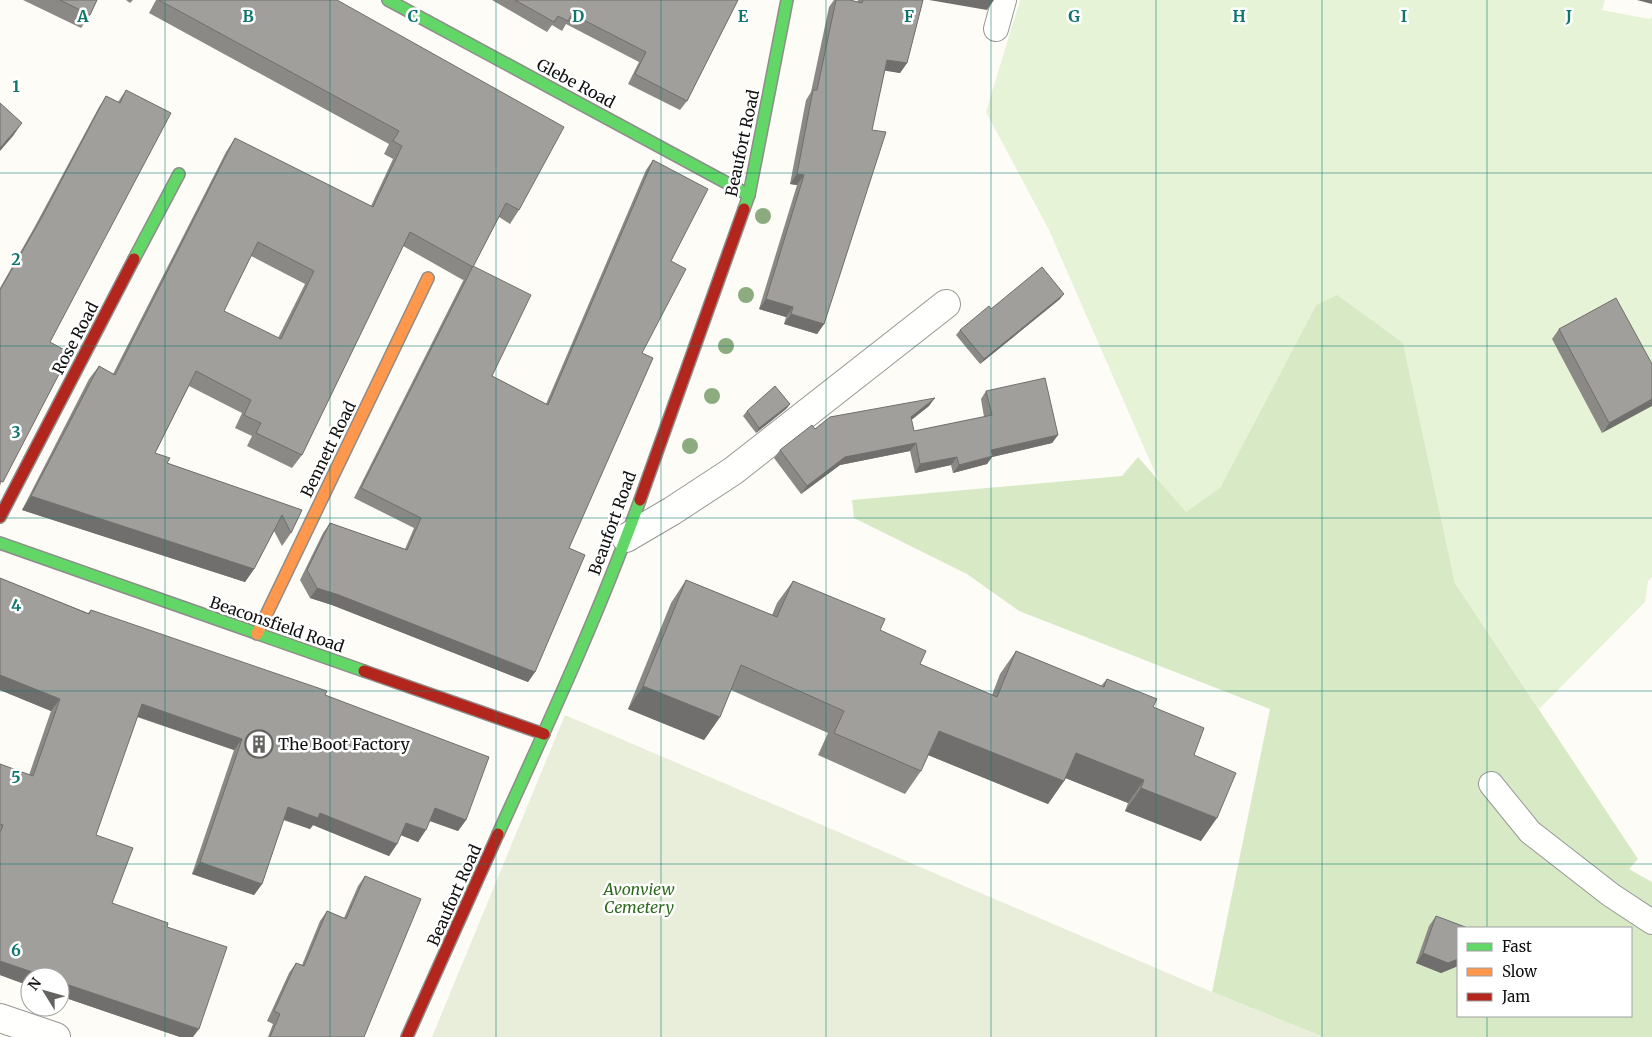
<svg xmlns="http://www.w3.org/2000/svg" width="1652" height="1037" font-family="Merriweather,serif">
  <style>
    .green { fill: #e7f3d7 }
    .forest { fill: #d8eac5; fill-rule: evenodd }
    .cemetery { fill: #e9eedb }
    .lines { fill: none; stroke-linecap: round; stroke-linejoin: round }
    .lane-casing { stroke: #979795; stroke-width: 26 }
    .street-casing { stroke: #979795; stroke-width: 30 }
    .fast-casing { stroke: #8e8d8b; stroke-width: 14 }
    .slow-casing { stroke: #8e8d8b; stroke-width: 14 }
    .jam-casing { stroke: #8e8d8b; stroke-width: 14 }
    .lane { stroke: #fffffe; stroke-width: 24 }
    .street { stroke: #fffffe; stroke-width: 28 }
    .fast { stroke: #63d668; stroke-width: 11 }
    .slow { stroke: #ff974d; stroke-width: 11 }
    .jam { stroke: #b3261e; stroke-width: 11 }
    .tree { fill: #8cac80 }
    .wall { fill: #8a8986; fill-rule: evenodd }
    .shaded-wall { fill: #716f6d }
    .building { fill: #a19f9c; stroke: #716f6d; fill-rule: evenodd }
    .grid { fill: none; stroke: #0f766e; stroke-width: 1; stroke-opacity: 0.55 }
    .labels { text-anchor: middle; stroke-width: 5; stroke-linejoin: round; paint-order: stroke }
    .street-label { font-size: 16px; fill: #111; stroke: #fff }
    .poi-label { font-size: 16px; fill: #111; stroke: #fff; text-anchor: start }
    .park-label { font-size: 16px; font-style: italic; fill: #2f6b1f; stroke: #fff }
    .grid-label { font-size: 16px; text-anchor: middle; font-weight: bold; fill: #0f766e; stroke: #fff; stroke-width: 5; stroke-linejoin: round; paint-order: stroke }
  </style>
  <rect width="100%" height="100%" fill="#fdfcf7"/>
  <path class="green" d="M1020,0H1605L1602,10L1649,19L1652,17V577L1648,581L1645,602L1539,709L1455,583L1403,343L1316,305L1220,488L1186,513L1160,484L1049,230L986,112Z"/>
  <path class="forest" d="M1337,295L1403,343L1455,583L1638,859L1629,869L1652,882V1037H1323L1212,992L1270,709L1019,611L967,574L854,518L852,500L1122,476L1138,457L1186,512L1220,488L1316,305ZM1458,928H1631V1016H1458Z"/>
  <path class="cemetery" d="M565,715L1212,992L1323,1037H432Z"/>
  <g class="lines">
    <g class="lane-casing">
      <g id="lane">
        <path d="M996,29L1004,0"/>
        <path d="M1491,784L1530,832L1611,895L1652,922"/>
      </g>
    </g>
    <g class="street-casing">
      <g id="street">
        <path d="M626,538L672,511L733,471L946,304"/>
        <path d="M0,1018L56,1037"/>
      </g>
    </g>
    <g class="fast-casing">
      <g id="fast">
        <path d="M388,0L749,195"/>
        <path d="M744,209L749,195L787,0"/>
        <path d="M134,259L179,174"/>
        <path d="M0,543L364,671"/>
        <path d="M498,834C548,724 599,614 640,500"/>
      </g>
    </g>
    <g class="slow-casing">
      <path id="slow" d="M257,634L428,278"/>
    </g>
    <g class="jam-casing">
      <g id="jam">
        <path d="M640,500L744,209"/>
        <path d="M0,517L134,259"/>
        <path d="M364,671L544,734"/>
        <path d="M407,1037L498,834"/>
      </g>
    </g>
    <use href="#lane" class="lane"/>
    <use href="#street" class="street"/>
    <use href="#fast" class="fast"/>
    <use href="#slow" class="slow"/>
    <use href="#jam" class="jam"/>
  </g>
  <g class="tree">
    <circle cx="763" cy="216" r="8"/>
    <circle cx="746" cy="295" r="8"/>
    <circle cx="726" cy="346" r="8"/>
    <circle cx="712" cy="396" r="8"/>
    <circle cx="690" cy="446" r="8"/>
  </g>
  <g class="wall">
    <path d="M23,0H97L90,15L81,28Z"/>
    <path d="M126,0H133L130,3Z"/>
    <path d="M156,0H337L519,210L510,224L499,217L473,266L492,376L546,404L646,170L653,160L671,261L642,353L569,548L535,672L528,682L332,605L310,598L300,580L323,533L330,523L405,549L414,528L354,498L464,279L463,280L403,246L302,455L292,468L247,446L252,436L235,428L242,413L189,386L155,453L167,463L302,510L291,533L282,546L274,531L254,569L245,582L22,510L89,379L99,366L113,374L226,152L235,138L371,206L393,159L384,154L389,144L149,13ZM251,256L305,284L278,338L224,311Z"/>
    <path d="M492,0H738L687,101L680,110L628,84L639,62L566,24L562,31L552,25L547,32Z"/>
    <path d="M834,0H850L857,2L858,0H923L907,63L900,73L885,70L824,324L817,334L784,324L786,317L759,309L797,185L790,184L806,100L811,92L829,7Z"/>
    <path d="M126,90L50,342L0,486V288L34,228L99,107L106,96L118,102Z"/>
    <path d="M1060,299L980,364L956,335L960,330Z"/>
    <path d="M1559,329L1652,364L1602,433L1552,339Z"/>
    <path d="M986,391L1058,435L1052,443L992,457L987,464L953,473L951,465L915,473L910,451L840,465L801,494L774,458L780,450L815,429L929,406L911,420L914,431L984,417L981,399Z"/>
    <path d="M790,404L786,409L756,433L743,416L747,411Z"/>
    <path d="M0,578L88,613L91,610L325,695L466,820L458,831L430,821L418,842L401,835L397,844L389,856L313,825L310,829L283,820L262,884L254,895L192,874L234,750L137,717L96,835L112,903L167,927L180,1037L60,996V977L30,986L0,975V764L29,775L51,711L0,690Z"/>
    <path d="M686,580L772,615L777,603L793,581L880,630L920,664L992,695L1000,674L1016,651L1101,686L1107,679L1153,707L1194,755L1201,841L1125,811L1128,803L1066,778L1064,781L1048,804L928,755L921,771L905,794L818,755L828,733L731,690L720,717L704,740L628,709L671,603Z"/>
    <path d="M365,876L364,1037H268L273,1024L267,1021L289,973L296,963L302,965L320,921L327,911L344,918L358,886Z"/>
    <path d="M1436,916L1458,928V966L1441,973L1416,963L1429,926Z"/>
  </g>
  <g class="shaded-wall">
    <path d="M929,0H994L987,10Z"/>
    <path d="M1637,0H1652V4Z"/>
    <path d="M887,60L907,63L900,73L880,70Z"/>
    <path d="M22,123L13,136L0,151V148Z"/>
    <path d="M797,174L804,175L797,185L790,184Z"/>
    <path d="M1064,294L1060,299L980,364L984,359Z"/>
    <path d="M766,299L793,307L786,317L759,309Z"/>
    <path d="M791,314L824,324L817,334L784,324Z"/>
    <path d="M935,398L929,406L905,425L911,417Z"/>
    <path d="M1652,399V406L1602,433L1609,423Z"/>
    <path d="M790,404L786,409L756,433L759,428Z"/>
    <path d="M1058,435L1052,443L992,457L987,464L953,473L959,465L991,450Z"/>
    <path d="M916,443L910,451L840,465L801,494L807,486L845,457Z"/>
    <path d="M957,457L951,465L915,473L920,464Z"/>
    <path d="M31,496L254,569L245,582L22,510Z"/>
    <path d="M317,588L339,595L535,672L528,682L332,605L310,598Z"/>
    <path d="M0,675L60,699L51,711L0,690Z"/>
    <path d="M643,686L720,717L704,740L628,709Z"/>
    <path d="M142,704L242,739L234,750L133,715Z"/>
    <path d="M939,731L1064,781L1048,804L923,753Z"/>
    <path d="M1076,753L1144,780L1128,803L1060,776Z"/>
    <path d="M1141,788L1217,818L1201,841L1125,811Z"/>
    <path d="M288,807L320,813L397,844L389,856L313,825L310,829L280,818Z"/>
    <path d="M435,808L466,820L458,831L427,820Z"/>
    <path d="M406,823L426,830L418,842L398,834Z"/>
    <path d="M200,862L262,884L254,895L192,874Z"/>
    <path d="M1423,953L1458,959V966L1441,973L1416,963Z"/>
    <path d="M0,961L47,977H30V986L0,975Z"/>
    <path d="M60,982L199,1029L193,1037H180L60,996Z"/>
  </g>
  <g class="building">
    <path d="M60,0H97L90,15Z"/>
    <path d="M159,0H337L564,127L519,210L506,203L473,267L410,232L302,455L256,433L261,423L244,415L251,400L196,371L155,453L170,458L167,463L302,510L291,533L282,515L254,569L31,496L99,366L115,375L235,138L373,207L402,146L393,141L399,131ZM258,242L314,271L281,339L224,311Z"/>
    <path d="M515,0H738L687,101L635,74L646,52L572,14L568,21L558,16L554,22Z"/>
    <path d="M836,0H850L862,3L863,0H923L907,63L887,60L872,130L886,132L824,324L791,314L793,307L766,299L804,175L797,174L813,90H817Z"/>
    <path d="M126,90L171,113L50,342L70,353L3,482L0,481V290L42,217L106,96L120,103Z"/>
    <path d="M0,103L22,123L0,148Z"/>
    <path d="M653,160L708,189L671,261L686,269L642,353L653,358L569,548L585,555L535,672L339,595L317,588L307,570L330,523L407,550L421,518L361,488L473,266L531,295L492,376L548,405Z"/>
    <path d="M1042,267L1064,294L984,359L960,330L989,306L991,309Z"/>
    <path d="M1616,298L1652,364V399L1609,423L1559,329Z"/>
    <path d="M1045,378L1058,435L991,450L993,456L959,465L957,457L920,464L916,443L845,457L807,486L780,450L812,425L815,429L830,417L935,398L911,417L914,431L992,415L986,391Z"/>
    <path d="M775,386L790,404L759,428L747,411Z"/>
    <path d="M0,578L89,614L91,610L327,691L325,695L489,757L466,820L435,808L426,830L406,823L397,844L320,813L318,818L288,807L262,884L200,862L242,739L142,704L96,835L133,848L112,903L168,923L167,927L227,947L199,1029L60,982V977H47L0,961V833L3,825L0,824V764L33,776L60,699L0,675Z"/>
    <path d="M686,580L777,617L793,581L885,619L880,630L926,651L920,664L997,697L1016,651L1104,687L1107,679L1157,699L1153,707L1204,728L1194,755L1236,773L1217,818L1141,788L1144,780L1076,753L1064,781L939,731L921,771L834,733L844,711L741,665L720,717L643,686Z"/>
    <path d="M365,876L421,899L364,1037H270L280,1014L274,1011L296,963L304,966L327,911L346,919Z"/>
    <path d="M1436,916L1468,928H1458V959L1448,963L1423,953Z"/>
  </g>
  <path class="grid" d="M165,0V1037M330,0V1037M496,0V1037M661,0V1037M826,0V1037M991,0V1037M1156,0V1037M1322,0V1037M1487,0V928M0,173H1652M0,346H1652M0,518H1652M0,691H1652M0,864H1652M1487,1016V1037"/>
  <defs>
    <g id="building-ring" transform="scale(1.4375)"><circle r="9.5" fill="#fff" stroke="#646362" stroke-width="1.5"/><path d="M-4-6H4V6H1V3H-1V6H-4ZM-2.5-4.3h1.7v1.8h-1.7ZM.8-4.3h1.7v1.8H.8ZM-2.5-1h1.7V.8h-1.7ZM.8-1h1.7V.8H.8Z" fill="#646362"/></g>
  </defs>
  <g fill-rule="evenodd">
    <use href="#building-ring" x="259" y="744"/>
  </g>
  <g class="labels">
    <g class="street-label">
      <text transform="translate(576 83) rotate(28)" y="6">Glebe Road</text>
      <text transform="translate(742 143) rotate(-78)" y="6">Beaufort Road</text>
      <text transform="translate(75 338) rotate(-62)" y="6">Rose Road</text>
      <text transform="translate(328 449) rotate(-64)" y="6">Bennett Road</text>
      <text transform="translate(612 523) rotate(-70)" y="6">Beaufort Road</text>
      <text transform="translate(277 624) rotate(19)" y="6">Beaconsfield Road</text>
      <text transform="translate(454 895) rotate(-66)" y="6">Beaufort Road</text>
    </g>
    <g class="poi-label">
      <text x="278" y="750">The Boot Factory</text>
    </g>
    <g class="park-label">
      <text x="639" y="895">Avonview<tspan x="639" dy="18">Cemetery</tspan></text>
    </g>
  </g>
  <g class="grid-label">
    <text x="83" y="22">A</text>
    <text x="248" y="22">B</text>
    <text x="413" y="22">C</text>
    <text x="578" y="22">D</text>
    <text x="743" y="22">E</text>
    <text x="909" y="22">F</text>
    <text x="1074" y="22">G</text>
    <text x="1239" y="22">H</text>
    <text x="1404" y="22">I</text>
    <text x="1569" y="22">J</text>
    <text x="16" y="92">1</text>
    <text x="16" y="265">2</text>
    <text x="16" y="438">3</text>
    <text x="16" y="611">4</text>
    <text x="16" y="783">5</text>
    <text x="16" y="956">6</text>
  </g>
  <rect x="1457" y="927" width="175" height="90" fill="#ffffff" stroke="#a0a0a0"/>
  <rect x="1467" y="943" width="25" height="8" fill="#63d668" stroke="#a0a0a0"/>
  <text x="1502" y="952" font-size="15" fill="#111111">Fast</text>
  <rect x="1467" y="968" width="25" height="8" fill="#ff974d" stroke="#a0a0a0"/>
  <text x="1502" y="977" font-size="15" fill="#111111">Slow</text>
  <rect x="1467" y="993" width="25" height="8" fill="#b3261e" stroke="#a0a0a0"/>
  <text x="1502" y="1002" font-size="15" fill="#111111">Jam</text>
  <g transform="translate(45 992) rotate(307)"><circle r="24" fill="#ffffff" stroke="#a0a0a0"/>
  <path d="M0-4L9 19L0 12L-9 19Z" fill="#646362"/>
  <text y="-8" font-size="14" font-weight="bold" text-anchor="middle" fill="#111111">N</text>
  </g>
</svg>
